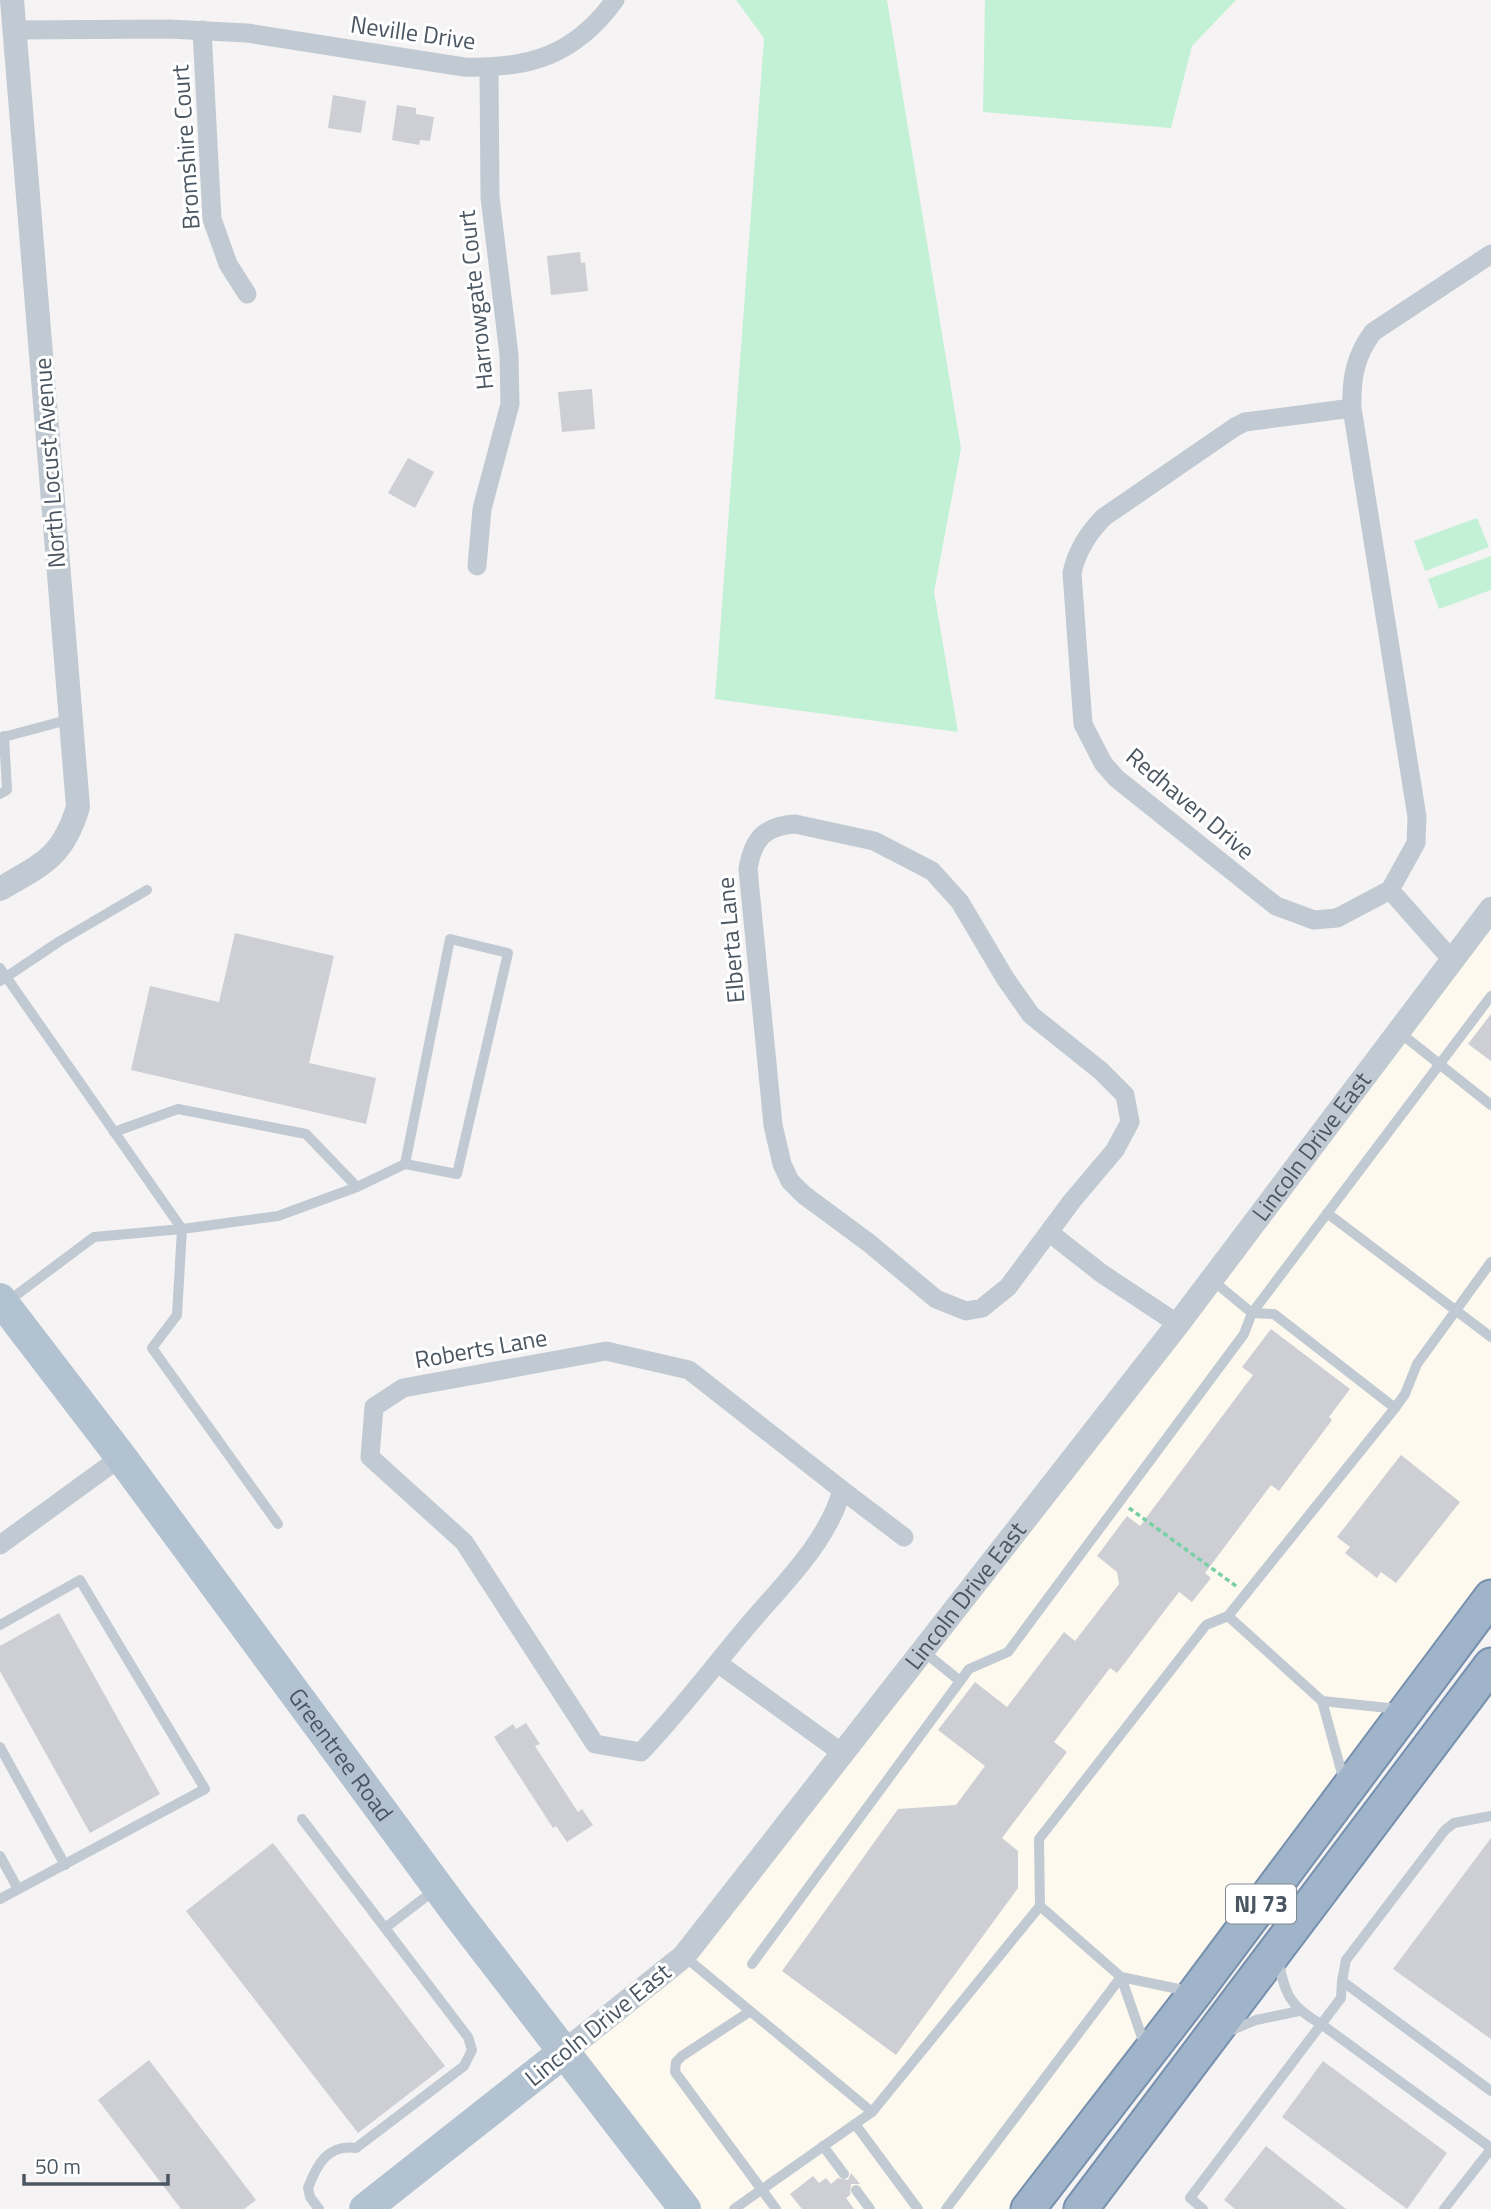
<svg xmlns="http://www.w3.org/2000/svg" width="1491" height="2209" font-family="'Titillium Web',sans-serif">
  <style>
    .commercial { fill: #fdf9ef }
    .green { fill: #c3f1d5 }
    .building { fill: #cdcfd5 }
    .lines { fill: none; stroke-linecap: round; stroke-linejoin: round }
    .trunk-casing { stroke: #7690ad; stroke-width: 37 }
    .path { stroke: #7ad0a6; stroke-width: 3.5; stroke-dasharray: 5 3.5; stroke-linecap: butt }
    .service { stroke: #c1cad2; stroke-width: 10 }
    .minor { stroke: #c1cad2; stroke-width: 19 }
    .tertiary { stroke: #c1cad2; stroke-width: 24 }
    .primary { stroke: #b3c2d1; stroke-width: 32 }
    .trunk { stroke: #9fb4c9; stroke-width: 33 }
    .labels { text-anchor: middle; stroke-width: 6; stroke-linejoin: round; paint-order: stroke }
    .shield { fill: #fff; stroke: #808990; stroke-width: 2 }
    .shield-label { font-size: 23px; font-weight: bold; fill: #4a5661 }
    .street-label { font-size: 24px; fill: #4a5661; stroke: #fff }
  </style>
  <rect width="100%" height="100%" fill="#f5f3f3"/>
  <path class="commercial" d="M1491,909V1597L1029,2209H685L564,2052L684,1956Z"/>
  <g class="green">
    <path d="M736,0H887L961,449L934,592L958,732L715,699L764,38Z"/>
    <path d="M985,0H1236L1192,46L1171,128L983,112Z"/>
    <path d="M1477,518L1489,547L1425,571L1414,541Z"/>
    <path d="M1491,556V590L1439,609L1428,579Z"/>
  </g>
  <g class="building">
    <path d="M333,95L366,101L361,133L328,128Z"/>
    <path d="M397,105L416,108V114L434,117L430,141L420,140L419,145L392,140Z"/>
    <path d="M580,252L581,263L585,262L588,291L551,295L547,256Z"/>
    <path d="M592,389L595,429L562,432L558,392Z"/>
    <path d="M408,458L434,472L415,508L388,493Z"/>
    <path d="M235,933L334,956L309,1063L376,1078L366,1124L131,1070L150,986L219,1002Z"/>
    <path d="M1491,1014V1061L1468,1044Z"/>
    <path d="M1271,1329L1350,1389L1329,1417L1332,1420L1279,1491L1271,1485L1205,1573L1211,1578L1192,1602L1179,1592L1117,1673L1110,1668L1054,1742L1067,1752L1002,1838L1018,1851V1888L896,2055L782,1971L898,1809L956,1805L985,1766L938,1730L975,1682L1007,1707L1064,1632L1075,1641L1119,1584L1117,1572L1097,1556L1127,1516L1140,1526L1253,1375L1242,1367Z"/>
    <path d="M1401,1455L1460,1502L1396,1583L1381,1572L1377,1578L1345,1553L1350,1547L1337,1537Z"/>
    <path d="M59,1613L160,1794L90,1833L0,1671V1646Z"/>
    <path d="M526,1723L540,1744L535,1746L578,1812L582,1809L593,1825L567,1842L556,1826L553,1828L494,1737L513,1724L516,1729Z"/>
    <path d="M1491,1838V2039L1393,1969Z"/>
    <path d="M273,1843L445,2066L358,2133L186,1911Z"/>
    <path d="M149,2060L256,2200L244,2209H181L98,2100Z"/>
    <path d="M1323,2061L1447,2153L1407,2209L1282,2117Z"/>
    <path d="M1266,2146L1346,2209H1235L1224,2200Z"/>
    <path d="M851,2173L860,2184H851L850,2195L846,2198L854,2209H802L790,2194L813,2176L819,2183L826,2178L831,2184L838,2178L848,2180Z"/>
  </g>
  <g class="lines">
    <g class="trunk-casing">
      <g id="trunk">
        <path d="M1028,2209L1195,1993L1491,1597"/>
        <path d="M1081,2209L1491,1665"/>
      </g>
    </g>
    <path class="path" d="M1129,1508L1236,1586"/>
    <g class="service">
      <path d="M0,738L71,719"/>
      <path d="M0,794L7,790L4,736"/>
      <path d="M0,968L182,1229L94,1237L7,1302"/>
      <path d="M0,981L60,941L147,890"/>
      <path d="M1399,1032L1491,1105"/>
      <path d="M114,1132L178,1109L306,1134L357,1187"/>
      <path d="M1327,1213L1491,1337"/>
      <path d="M1212,1280L1252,1313L1274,1314L1395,1408"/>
      <path d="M278,1524L152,1348L177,1315L182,1229L278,1216L357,1187L405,1164L457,1174L508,953L450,939L405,1164"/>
      <path d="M1228,1616L1322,1701L1344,1781"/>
      <path d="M0,1625L80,1580L205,1789L0,1899"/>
      <path d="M923,1651L960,1681"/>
      <path d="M1322,1701L1398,1709"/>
      <path d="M0,1747L65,1865"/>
      <path d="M1491,1816L1454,1823L1445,1830L1346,1960L1342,1981L1491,2091"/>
      <path d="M302,1819L468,2037L472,2050L464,2066L356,2148C328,2144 317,2164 308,2188L310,2197L319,2209"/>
      <path d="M0,1856L18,1889"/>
      <path d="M1040,1906L1121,1977L1188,1991"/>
      <path d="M385,1928L436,1889"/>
      <path d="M684,1956L872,2112"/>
      <path d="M1278,1959C1285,1994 1289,2006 1321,2024L1491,2148"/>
      <path d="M752,1964L969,1669L1008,1652L1244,1334L1252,1313L1491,996"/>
      <path d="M1121,1977L1145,2046"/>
      <path d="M749,2012L682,2056L676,2062L675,2072L776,2209"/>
      <path d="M1227,2032L1256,2020L1299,2011"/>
      <path d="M855,2124L918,2209"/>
      <path d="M823,2146L844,2174"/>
      <path d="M856,2190L870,2209"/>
      <path d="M734,2209L872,2112L1040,1906L1039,1839L1206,1625L1228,1616L1395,1408L1405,1394L1417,1364L1491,1262"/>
      <path d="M946,2209L1121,1977"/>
      <path d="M1203,2209L1190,2198L1341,1998L1342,1981"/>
      <path d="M1444,2209L1491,2149"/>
    </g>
    <g class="minor">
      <path d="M14,30L169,29L247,33L464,67C530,69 575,55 615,0"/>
      <path d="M202,30L212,219L228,264L247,294"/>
      <path d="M1352,408L1245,422L1235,427L1104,517C1088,533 1077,550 1072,573L1083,724L1103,763L1116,778L1276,906L1314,920L1337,918L1390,890L1416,843L1417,817L1352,408C1351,379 1355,356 1373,332L1491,254"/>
      <path d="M477,566L482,509L510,404L509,355L490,197L489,68"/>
      <path d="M795,824L874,841L932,871L960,902L1005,978L1031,1015L1101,1071L1125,1095L1130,1122L1115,1150L1072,1201L1008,1287L982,1308L966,1311L936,1299L869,1243L804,1195L790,1181L782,1164L773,1125L748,869C753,839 764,826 795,824Z"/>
      <path d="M1390,890L1452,960"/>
      <path d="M1050,1233L1101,1273L1178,1324"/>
      <path d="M606,1351L689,1370L842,1490C827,1544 780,1587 745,1629C710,1671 678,1713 641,1752L595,1744L464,1542L370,1457L374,1407L403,1388Z"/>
      <path d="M842,1490L904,1537"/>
      <path d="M0,1545L121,1457"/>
      <path d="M719,1664L842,1753"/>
    </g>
    <g class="tertiary">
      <path d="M0,889C43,864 63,857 78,807L12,0"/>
      <path id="s1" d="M564,2052L684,1956L1178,1324L1491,909"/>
    </g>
    <g class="primary">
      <path id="s2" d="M0,1299L121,1457L457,1913L685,2209"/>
      <path d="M365,2209L564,2052"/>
    </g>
    <use href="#trunk" class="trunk"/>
  </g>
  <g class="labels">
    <rect class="shield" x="1226" y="1884.5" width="70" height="39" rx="5"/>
    <g class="shield-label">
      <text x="1261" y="1912">NJ 73</text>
    </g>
    <g class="street-label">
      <text transform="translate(413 33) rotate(8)" y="8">Neville Drive</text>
      <text transform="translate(186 147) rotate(-94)" y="8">Bromshire Court</text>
      <text transform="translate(476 300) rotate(-96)" y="8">Harrowgate Court</text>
      <text transform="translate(50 463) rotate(-94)" y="8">North Locust Avenue</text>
      <text transform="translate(1190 804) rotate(40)" y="8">Redhaven Drive</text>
      <text transform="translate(731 940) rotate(-95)" y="8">Elberta Lane</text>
      <text dy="8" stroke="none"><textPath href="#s1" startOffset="1178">Lincoln Drive East</textPath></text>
      <text transform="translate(481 1349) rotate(-10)" y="8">Roberts Lane</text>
      <text dy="8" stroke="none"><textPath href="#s1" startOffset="611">Lincoln Drive East</textPath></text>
      <text dy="8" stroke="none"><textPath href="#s2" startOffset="569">Greentree Road</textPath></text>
      <text transform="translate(598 2025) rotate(-39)" y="8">Lincoln Drive East</text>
    </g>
  </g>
  <path d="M24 2174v10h144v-10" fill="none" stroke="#4a5661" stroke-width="3.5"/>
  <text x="35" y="2174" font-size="21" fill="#4a5661" stroke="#ffffff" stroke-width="5" paint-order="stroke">50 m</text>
</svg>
